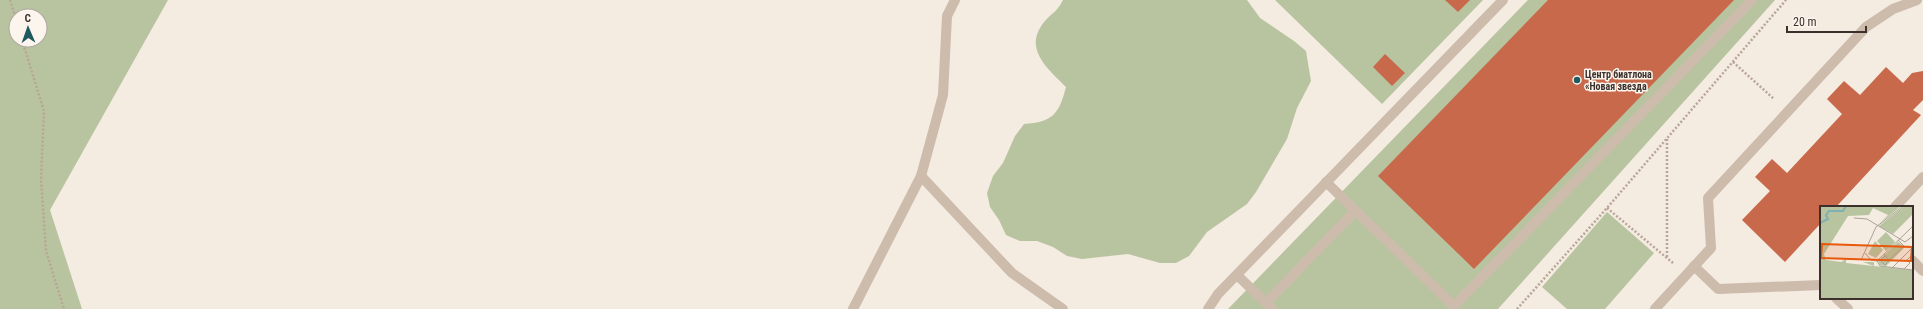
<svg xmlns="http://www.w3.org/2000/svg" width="1923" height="309" font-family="'Roboto Condensed',sans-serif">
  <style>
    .green { fill: #b8c4a0; fill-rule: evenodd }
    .building { fill: #c8694b }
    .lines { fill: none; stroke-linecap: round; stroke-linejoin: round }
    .path { stroke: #b9a596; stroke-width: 2.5; stroke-dasharray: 2 2; stroke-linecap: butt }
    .minor { stroke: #cdbbac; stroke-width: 10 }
    .poi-dot { fill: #1f5a5e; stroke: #fbf5ee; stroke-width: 1.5 }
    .labels { text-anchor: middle; stroke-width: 3; stroke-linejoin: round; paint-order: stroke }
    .poi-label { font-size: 10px; font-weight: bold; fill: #3b302b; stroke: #fbf5ee; text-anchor: start }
    .inset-river { fill: none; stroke: #7fb0b2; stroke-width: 2 }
    .inset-road { fill: none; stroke: #aaa098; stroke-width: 1 }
    .view { fill: #e8590c; fill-opacity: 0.15; stroke: #e8590c; stroke-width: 2 }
    .inset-edge { fill: none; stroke: #3b302b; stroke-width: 2 }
  </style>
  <rect width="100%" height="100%" fill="#f4ebe1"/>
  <g class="green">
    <path d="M0,0H168L50,210L82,309H0ZM16,16H40V40H16Z"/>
    <path d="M1063,0H1247L1260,18L1294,41L1306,51L1311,81L1297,108L1287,139L1256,192L1247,204L1207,232L1189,256L1176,263H1160L1128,254L1082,259L1067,256L1053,247L1037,241H1020L1006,235L999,220L990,207L987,193L993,176L1003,163L1015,136L1024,124C1053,122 1059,114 1066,87C1047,68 1022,48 1045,21C1053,12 1057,12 1063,0Z"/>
    <path d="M1275,0H1483L1382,104Z"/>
    <path d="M1528,0H1775L1498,309H1228Z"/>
    <path d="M1607,212L1654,253L1605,309H1567L1542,287Z"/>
  </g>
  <g class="building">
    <path d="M1445,0H1470L1458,12Z"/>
    <path d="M1548,0H1734L1474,269L1378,176Z"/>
    <path d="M1385,54L1405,73L1392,86L1373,67Z"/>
    <path d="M1886,67L1903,83L1912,73L1923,71V100L1913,110L1921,115L1836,207H1821V223L1785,262L1742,220L1770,191L1755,177L1772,159L1787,173L1842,114L1827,99L1844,81L1860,95Z"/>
  </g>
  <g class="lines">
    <g class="path">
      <path d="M10,0L16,19"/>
      <path d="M22,40L44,111L41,179L46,251L64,309"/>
      <path d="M1733,62L1774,99"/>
      <path d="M1667,139V259"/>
      <path d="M1607,208L1673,263"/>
      <path d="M1517,309L1607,208L1786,0"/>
    </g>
    <g class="minor">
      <path d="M921,176L1012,273L1063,309"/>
      <path d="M1326,182L1454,306L1752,0"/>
      <path d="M1895,207L1923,177"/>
      <path d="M1912,260L1923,271"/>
      <path d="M1694,266L1718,289L1821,285"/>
      <path d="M1237,275L1266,303"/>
      <path d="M1836,298L1848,309"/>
      <path d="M853,309L921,176L943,95L947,16L955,0"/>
      <path d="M1208,309L1218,294L1503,0"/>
      <path d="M1272,309L1266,303L1355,211"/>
      <path d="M1655,309L1711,248L1708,198L1866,27L1893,9L1917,0"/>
    </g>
  </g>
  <circle class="poi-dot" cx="1577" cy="80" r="4"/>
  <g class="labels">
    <g class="poi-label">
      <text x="1585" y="78">Центр биатлона<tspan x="1585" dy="12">«Новая звезда</tspan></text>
    </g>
  </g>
  <g transform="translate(1820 206)">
    <rect width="93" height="93" fill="#f4ebe1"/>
    <path d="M0,0H81L59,18L68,9L53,2L49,9L28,10L4,48L6,54L21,56L26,53V57L54,60L43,56H54V60L93,64V93H0ZM84,0H93V8L73,28L59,20ZM66,26L75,36L66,45L57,35ZM55,35L63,44L56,52L48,48ZM78,36L85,41L66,60L60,59L58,55Z" fill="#b8c4a0"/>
    <path class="inset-river" d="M0,17L8,13L6,9L9,5H23L26,0"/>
    <path class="inset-road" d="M34,12L47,13L85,36L93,30M93,20L57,55L60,60L93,64M45,47L51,54L57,55M64,48L69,54L84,40L78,34M65,50L60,54L65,59L69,54M41,54L56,21L83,0M73,61L93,41M84,63L90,57L87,54L93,48"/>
    <path class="view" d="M2,38L92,41L91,55L1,52Z"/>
    <rect width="93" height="93" class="inset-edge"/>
  </g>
  <g transform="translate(28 28) rotate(358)"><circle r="19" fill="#fbf5ee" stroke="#aea6a0"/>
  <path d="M0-3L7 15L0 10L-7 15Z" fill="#1f5a5e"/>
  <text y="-6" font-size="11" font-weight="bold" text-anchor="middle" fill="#3b302b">С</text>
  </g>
  <path d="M1787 26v6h79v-6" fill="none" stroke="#3b302b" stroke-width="2"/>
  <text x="1793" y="26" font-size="12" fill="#3b302b" stroke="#fbf5ee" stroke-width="3" paint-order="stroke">20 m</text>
</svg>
